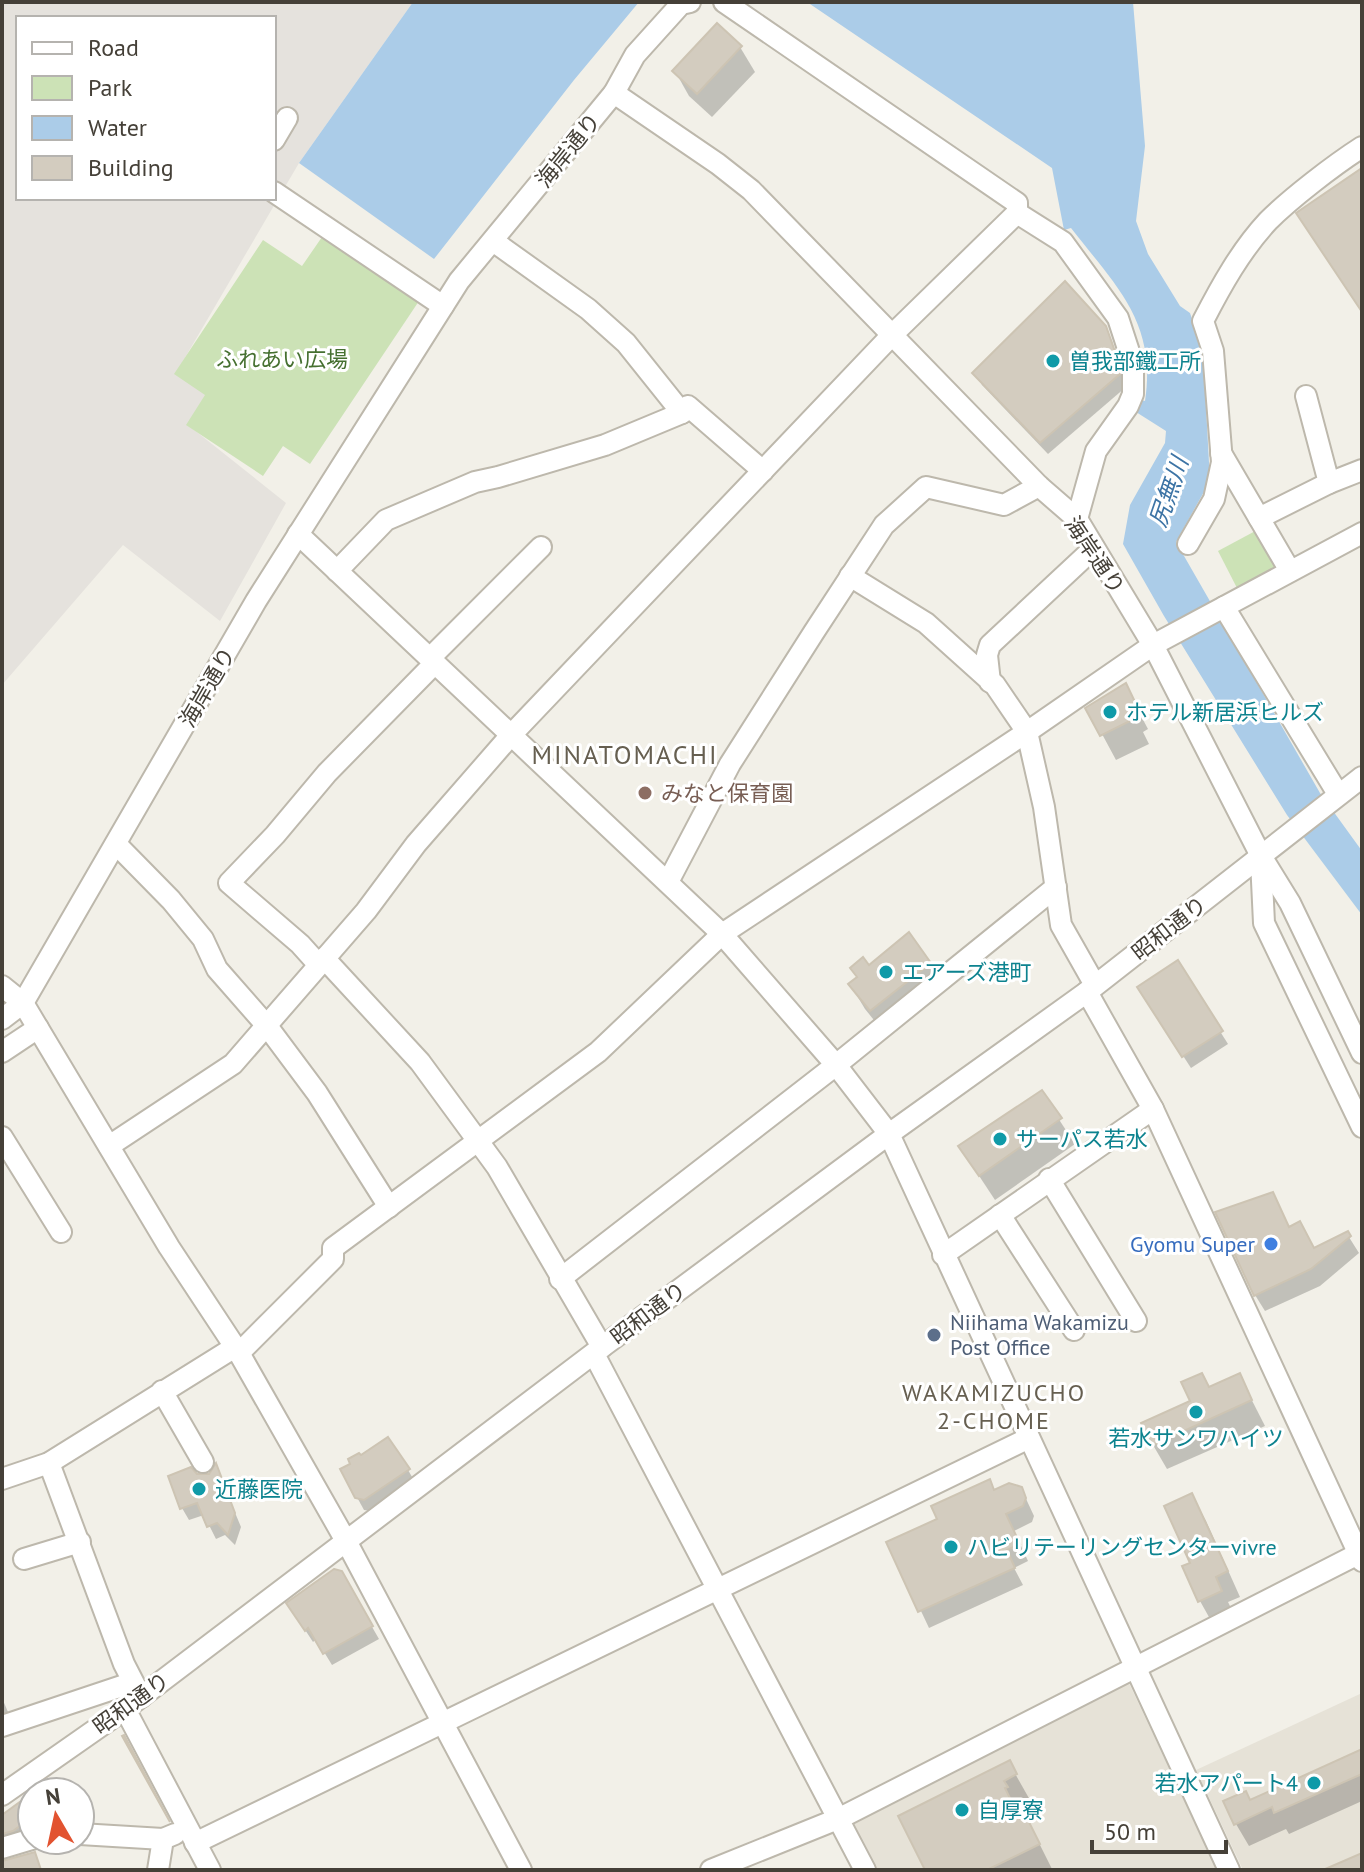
<svg xmlns="http://www.w3.org/2000/svg" width="1364" height="1872" font-family="'PT Sans','Noto Sans JP',sans-serif">
  <style>
    .residential { fill: #e6e2d7 }
    .industrial { fill: #e5e2dd; fill-rule: evenodd }
    .green { fill: #cce2b6 }
    .water { fill: #abcce8 }
    .shadow { fill: #0003 }
    .building { fill: #d3ccbf; stroke: #cdc4b3; stroke-width: 2 }
    .lines { fill: none; stroke-linecap: round; stroke-linejoin: round }
    .minor-casing { stroke: #bdb8ac; stroke-width: 24 }
    .minor { stroke: #fff; stroke-width: 20 }
    .culture-dot { fill: #0f9aa8; stroke: #fff; stroke-width: 3 }
    .education-dot { fill: #8d6e63; stroke: #fff; stroke-width: 3 }
    .shop-dot { fill: #3f7fe0; stroke: #fff; stroke-width: 3 }
    .service-dot { fill: #5c6f8a; stroke: #fff; stroke-width: 3 }
    .labels { text-anchor: middle; stroke-width: 6; stroke-linejoin: round; paint-order: stroke }
    .street-label { font-size: 22px; fill: #454038; stroke: #fff }
    .park-label { font-size: 22px; fill: #467031; stroke: #fff }
    .culture-label { font-size: 22px; fill: #0d838f; stroke: #fff; text-anchor: start }
    .education-label { font-size: 22px; fill: #785e54; stroke: #fff; text-anchor: start }
    .shop-label { font-size: 22px; fill: #366cbe; stroke: #fff; text-anchor: end }
    .service-label { font-size: 22px; fill: #4e5e75; stroke: #fff; text-anchor: start }
    .water-label { font-size: 24px; font-style: italic; fill: #3d74a5; stroke: #fff }
    .neighbourhood-label { font-size: 24px; letter-spacing: 2px; fill: #665f50; stroke: #fff }
    .quarter-label { font-size: 26px; letter-spacing: 2px; fill: #665f50; stroke: #fff }
  </style>
  <rect width="100%" height="100%" fill="#f2f0e8"/>
  <g class="residential">
    <path d="M1128,1681L1217,1870H873L850,1824Z"/>
    <path d="M1362,1693V1870H1243L1196,1770Z"/>
  </g>
  <path class="industrial" d="M2,2H413L299,163L176,373L206,395L188,425L286,503L220,621L123,545L2,685ZM18,18H274V198H18Z"/>
  <g class="green">
    <path d="M322,237L419,301L310,464L283,446L263,476L186,425L205,395L174,374L263,240L302,266Z"/>
    <path d="M1259,529L1279,566L1237,588L1218,551Z"/>
  </g>
  <g class="water">
    <path d="M413,2H639L574,80L434,259L299,163Z"/>
    <path d="M807,2H1133L1145,146L1136,221L1148,254L1180,306L1190,313L1203,352L1210,481L1176,542L1320,793L1362,851V915L1287,815L1164,616L1123,544L1130,505L1165,443L1166,431L1136,412L1138,399L1145,401C1157,322 1116,286 1071,228L1064,230L1052,168Z"/>
  </g>
  <g class="shadow">
    <path d="M740,47L755,72L712,117L689,96L675,71Z"/>
    <path d="M1105,327L1112,341L1126,387L1048,454L982,385L975,373Z"/>
    <path d="M1125,686L1148,729L1143,732L1149,744L1116,760L1088,708Z"/>
    <path d="M1177,963L1228,1044L1191,1068L1146,999Z"/>
    <path d="M929,964L944,989L886,1035L865,1009L850,984L868,967Z"/>
    <path d="M1041,1092L1075,1144L995,1200L960,1147Z"/>
    <path d="M1290,1228L1314,1250L1347,1234L1359,1253L1320,1286L1265,1311L1255,1295Z"/>
    <path d="M1239,1375L1265,1426L1167,1469L1153,1445L1192,1402L1209,1388Z"/>
    <path d="M216,1467L241,1527L235,1545L225,1535L216,1539L204,1515L189,1520L182,1508L196,1476H210Z"/>
    <path d="M342,1470H408L415,1482L371,1511L364,1510Z"/>
    <path d="M1021,1488L1034,1516L1032,1522L1014,1531L1028,1561L1014,1568L1023,1585L929,1628L889,1543L995,1492Z"/>
    <path d="M1192,1496L1206,1521L1240,1597L1228,1602L1235,1616L1214,1626L1200,1601L1193,1564Z"/>
    <path d="M341,1573L379,1639L332,1665L316,1639L313,1642L296,1616Z"/>
    <path d="M2,1698L14,1726L2,1731Z"/>
    <path d="M1362,1752V1801L1289,1834L1286,1829L1249,1846L1236,1824L1250,1802Z"/>
    <path d="M1009,1763L1030,1800L1017,1806L1020,1812L1017,1814L1039,1843L1052,1869L925,1870Z"/>
    <path d="M53,1780L62,1792H36Z"/>
    <path d="M32,1795V1834L2,1850V1818Z"/>
  </g>
  <g class="building">
    <path d="M717,23L742,46L697,94L672,71Z"/>
    <path d="M1362,168V312L1296,213Z"/>
    <path d="M1065,281L1106,326L1120,366V374L1040,443L972,373Z"/>
    <path d="M1126,683L1136,704L1130,707L1136,718L1100,736L1085,708Z"/>
    <path d="M909,932L931,963L870,1011L848,984L857,977L850,968L863,957L869,965Z"/>
    <path d="M1178,960L1223,1031L1182,1057L1137,987Z"/>
    <path d="M1042,1090L1062,1118L979,1176L958,1146Z"/>
    <path d="M1273,1192L1289,1227L1300,1221L1314,1248L1348,1231L1351,1236L1311,1269L1254,1296L1215,1212Z"/>
    <path d="M1202,1373L1209,1387L1240,1373L1252,1400L1151,1446L1141,1423L1190,1401L1181,1382Z"/>
    <path d="M388,1437L410,1469L364,1500L355,1498L340,1469L350,1464L348,1459L359,1453L361,1455Z"/>
    <path d="M216,1463L235,1513L228,1535L217,1523L207,1527L197,1503L180,1509L168,1476L191,1467L197,1474H209Z"/>
    <path d="M990,1479L994,1490L1009,1483L1022,1487L1026,1498L1023,1506L1006,1514L1020,1544L1007,1550L1015,1568L918,1612L886,1542L937,1519L931,1506Z"/>
    <path d="M1192,1493L1228,1571L1216,1577L1222,1591L1198,1602L1182,1566L1190,1563L1164,1506Z"/>
    <path d="M334,1569L342,1571L373,1626L323,1654L308,1628L305,1631L286,1603Z"/>
    <path d="M124,1735L170,1822L122,1736Z"/>
    <path d="M1362,1749V1774L1274,1813L1272,1807L1234,1825L1223,1801L1246,1791L1250,1800Z"/>
    <path d="M1010,1760L1017,1774L1004,1781L1008,1787L1005,1788L1020,1819L1026,1816L1040,1844L987,1870H925L898,1816Z"/>
    <path d="M32,1793V1817L13,1831L2,1834V1815Z"/>
    <path d="M35,1852L41,1870H2V1861Z"/>
    <path d="M1362,1853V1870H1323Z"/>
  </g>
  <g class="lines">
    <g class="minor-casing">
      <g id="minor">
        <path d="M614,93L718,164L751,190L1039,486L1077,519L1153,645L1261,856L1290,903L1362,1053"/>
        <path d="M274,140L287,118"/>
        <path d="M274,192L443,306"/>
        <path d="M1017,213L1063,242L1118,318L1133,364V394L1128,406L1096,451L1077,519"/>
        <path d="M493,241L588,309L626,343L682,413"/>
        <path d="M1306,396L1329,483L1362,470"/>
        <path d="M1221,453L1290,571"/>
        <path d="M1259,518L1329,483"/>
        <path d="M298,534L722,934L836,1065L889,1134L1229,1870"/>
        <path d="M1188,544L1214,499L1222,462L1213,351L1203,321C1221,286 1241,250 1268,221C1291,198 1334,165 1362,147"/>
        <path d="M337,571L386,520L475,482L498,477L605,445L682,413L688,406L763,471"/>
        <path d="M850,576L926,623L995,685L1027,732L1044,807L1061,925L1095,985"/>
        <path d="M1224,607L1338,794"/>
        <path d="M430,658L541,547"/>
        <path d="M990,682L987,655L990,645L1094,548"/>
        <path d="M116,844L171,900L203,939L217,969L267,1026L317,1093L389,1207"/>
        <path d="M1261,860L1264,923L1362,1127"/>
        <path d="M668,882L730,764L814,632L884,525L926,487L1004,505L1039,486"/>
        <path d="M324,958L420,1062L497,1167L602,1347"/>
        <path d="M318,964L300,944L229,883L275,835L327,773L435,663"/>
        <path d="M2,986L23,1003L169,1247L239,1353L346,1541L521,1870"/>
        <path d="M1087,992L1153,1109L1362,1561"/>
        <path d="M2,1019L23,1003L256,601L459,281L614,93L635,55L681,4L690,2"/>
        <path d="M2,1052L38,1028"/>
        <path d="M2,1137L61,1232"/>
        <path d="M109,1146L233,1064L366,911L416,844L511,735L892,335L1017,213V203L724,2"/>
        <path d="M1049,1179L1136,1321"/>
        <path d="M1000,1215L1074,1330"/>
        <path d="M943,1255L1153,1109"/>
        <path d="M560,1279L836,1065L1056,887"/>
        <path d="M239,1353L333,1259V1248L598,1052L722,934L1027,732L1153,645L1362,533"/>
        <path d="M594,1354L865,1870"/>
        <path d="M162,1391L203,1462"/>
        <path d="M49,1463L124,1664L141,1697"/>
        <path d="M2,1479L49,1463L235,1347"/>
        <path d="M24,1559L80,1542"/>
        <path d="M125,1709L210,1870"/>
        <path d="M2,1726L131,1683"/>
        <path d="M2,1795L125,1709L602,1347L889,1134L1087,992L1362,777"/>
        <path d="M80,1834L163,1839"/>
        <path d="M195,1843L1029,1438"/>
        <path d="M2,1848L32,1839"/>
        <path d="M158,1870L163,1839L175,1834"/>
        <path d="M711,1870L840,1818L1362,1552"/>
      </g>
    </g>
    <use href="#minor" class="minor"/>
  </g>
  <g class="culture-dot">
    <circle cx="1053" cy="361" r="8"/>
    <circle cx="1110" cy="712" r="8"/>
    <circle cx="886" cy="972" r="8"/>
    <circle cx="1000" cy="1139" r="8"/>
    <circle cx="1196" cy="1412" r="8"/>
    <circle cx="199" cy="1489" r="8"/>
    <circle cx="951" cy="1547" r="8"/>
    <circle cx="1314" cy="1783" r="8"/>
    <circle cx="962" cy="1810" r="8"/>
  </g>
  <circle class="education-dot" cx="645" cy="793" r="8"/>
  <circle class="shop-dot" cx="1271" cy="1244" r="8"/>
  <circle class="service-dot" cx="934" cy="1335" r="8"/>
  <g class="labels">
    <g class="street-label">
      <text transform="translate(568 150) rotate(-51)" y="8">海岸通り</text>
      <text transform="translate(1095 555) rotate(56)" y="8">海岸通り</text>
      <text transform="translate(207 687) rotate(-60)" y="8">海岸通り</text>
      <text transform="translate(1169 928) rotate(-38)" y="8">昭和通り</text>
      <text transform="translate(648 1313) rotate(-37)" y="8">昭和通り</text>
      <text transform="translate(131 1703) rotate(-36)" y="8">昭和通り</text>
    </g>
    <g class="park-label">
      <text x="282" y="367">ふれあい広場</text>
    </g>
    <g class="culture-label">
      <text x="1069" y="369">曽我部鐵工所</text>
      <text x="1126" y="720">ホテル新居浜ヒルズ</text>
      <text x="902" y="980">エアーズ港町</text>
      <text x="1016" y="1147">サーパス若水</text>
      <text x="1196" y="1446" text-anchor="middle">若水サンワハイツ</text>
      <text x="215" y="1497">近藤医院</text>
      <text x="967" y="1555">ハビリテーリングセンターvivre</text>
      <text x="1298" y="1791" text-anchor="end">若水アパート4</text>
      <text x="978" y="1818">自厚寮</text>
    </g>
    <g class="education-label">
      <text x="661" y="801">みなと保育園</text>
    </g>
    <g class="shop-label">
      <text x="1255" y="1252">Gyomu Super</text>
    </g>
    <g class="service-label">
      <text x="950" y="1330">Niihama Wakamizu<tspan x="950" dy="25">Post Office</tspan></text>
    </g>
    <g class="water-label">
      <text transform="translate(1169 492) rotate(-71)" y="8">尻無川</text>
    </g>
    <g class="neighbourhood-label">
      <text x="994" y="1401">WAKAMIZUCHO<tspan x="994" dy="28">2-CHOME</tspan></text>
    </g>
    <g class="quarter-label">
      <text x="625" y="764">MINATOMACHI</text>
    </g>
  </g>
  <rect width="1364" height="1872" fill="none" stroke="#454038" stroke-width="8"/>
  <rect x="16" y="16" width="260" height="184" fill="#ffffff" stroke="#b5b3af" stroke-width="2"/>
  <rect x="32" y="42" width="40" height="12" fill="#ffffff" stroke="#b5b3af" stroke-width="2"/>
  <text x="88" y="56" font-size="24" fill="#454038">Road</text>
  <rect x="32" y="76" width="40" height="24" fill="#cce2b6" stroke="#b5b3af" stroke-width="2"/>
  <text x="88" y="96" font-size="24" fill="#454038">Park</text>
  <rect x="32" y="116" width="40" height="24" fill="#abcce8" stroke="#b5b3af" stroke-width="2"/>
  <text x="88" y="136" font-size="24" fill="#454038">Water</text>
  <rect x="32" y="156" width="40" height="24" fill="#d3ccbf" stroke="#b5b3af" stroke-width="2"/>
  <text x="88" y="176" font-size="24" fill="#454038">Building</text>
  <g transform="translate(56 1816) rotate(351)"><circle r="38" fill="#ffffff" stroke="#b5b3af" stroke-width="2"/>
  <path d="M0-6L14 30L0 20L-14 30Z" fill="#e25330"/>
  <text y="-12" font-size="22" font-weight="bold" text-anchor="middle" fill="#454038">N</text>
  </g>
  <path d="M1092 1840v12h134v-12" fill="none" stroke="#454038" stroke-width="4"/>
  <text x="1104" y="1840" font-size="24" fill="#454038" stroke="#ffffff" stroke-width="6" paint-order="stroke">50 m</text>
</svg>
